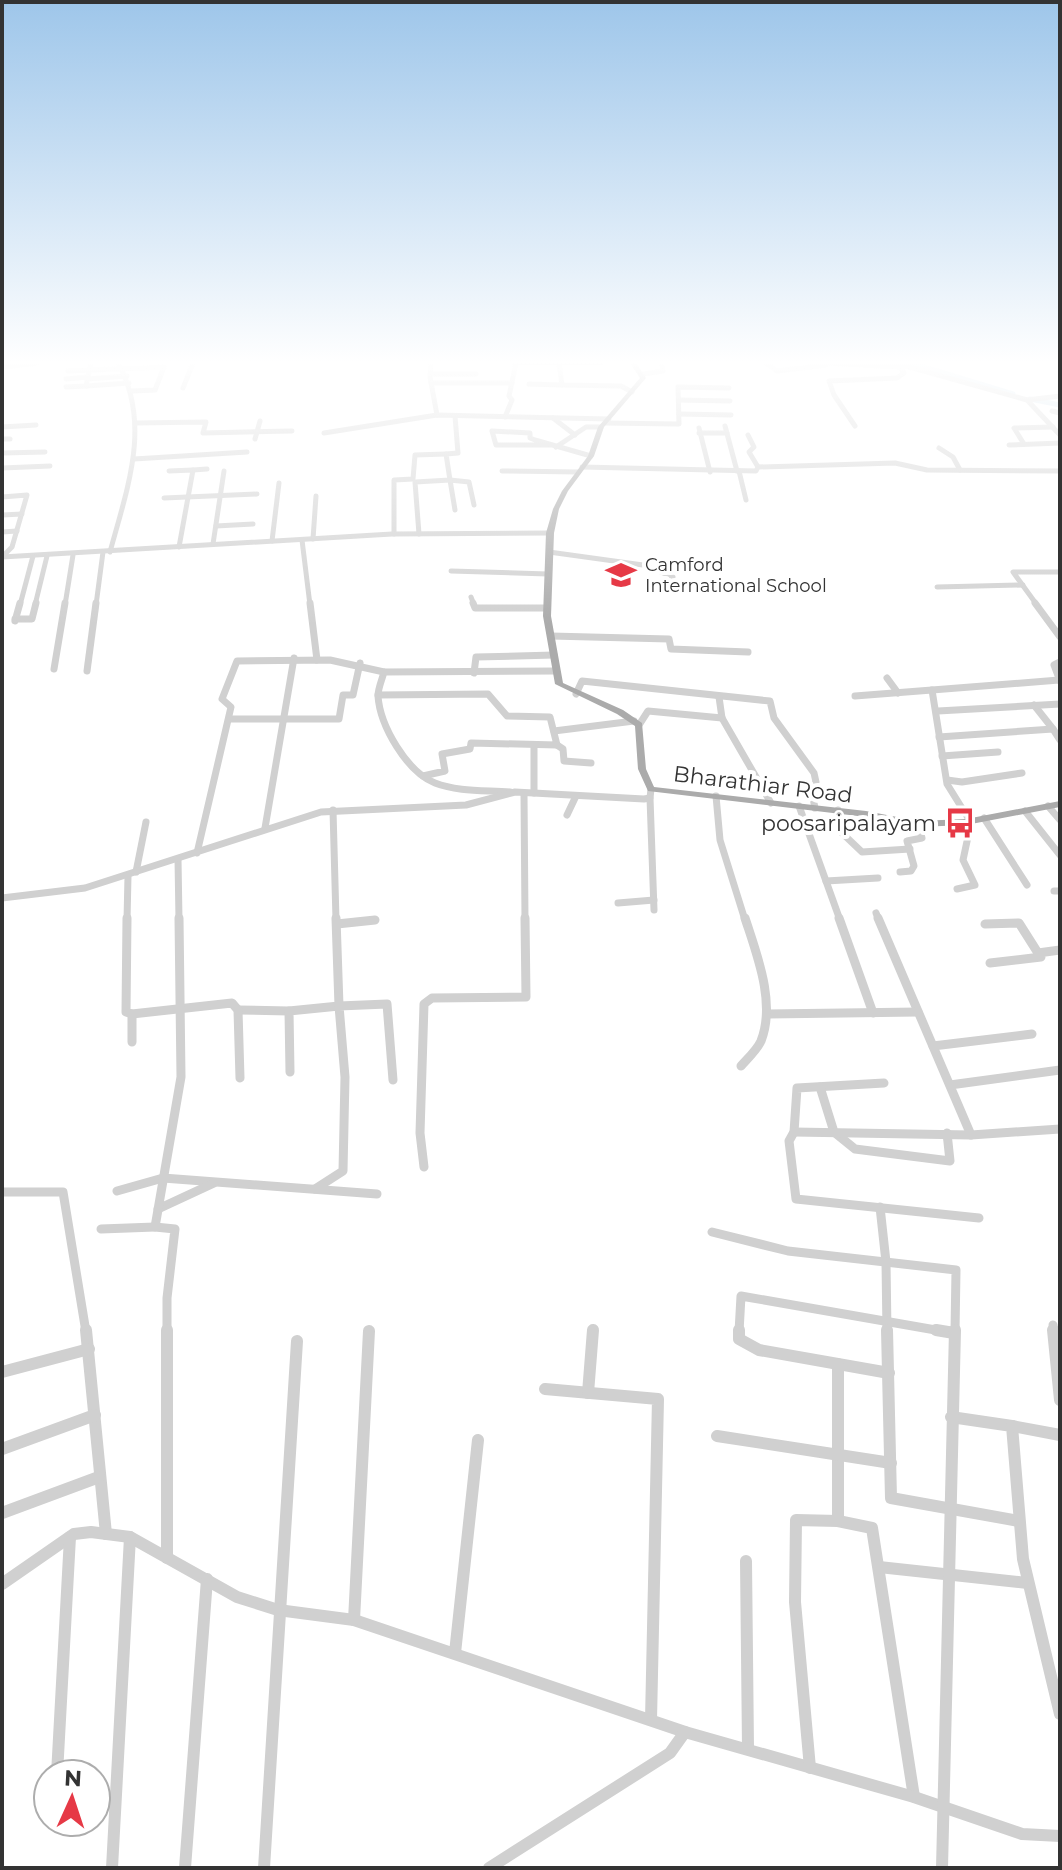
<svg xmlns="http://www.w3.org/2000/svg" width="1062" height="1870" font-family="Montserrat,sans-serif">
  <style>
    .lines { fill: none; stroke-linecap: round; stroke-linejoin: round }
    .canal { stroke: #cfe2ee; stroke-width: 5 }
    .minor-far3 { stroke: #d0d0d0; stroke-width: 5 }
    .minor-far2 { stroke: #d0d0d0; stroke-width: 7 }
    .minor-far1 { stroke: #d0d0d0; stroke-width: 9 }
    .minor { stroke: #d0d0d0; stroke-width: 12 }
    .major { fill: #ababab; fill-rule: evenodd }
    .labels { text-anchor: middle; stroke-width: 8; stroke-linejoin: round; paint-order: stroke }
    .far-poi-label { font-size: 18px; fill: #333; stroke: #fff; text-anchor: start }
    .street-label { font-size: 22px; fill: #333; stroke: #fff }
    .poi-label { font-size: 22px; fill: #333; stroke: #fff; text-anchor: end }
  </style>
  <rect width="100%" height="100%" fill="#fff"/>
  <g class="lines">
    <g class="canal">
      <path d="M911,363L1013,394"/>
      <path d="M1030,399L1060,405"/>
    </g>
    <g class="minor-far3">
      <path d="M91,363L86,386L129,383"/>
      <path d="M431,363L430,377L437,415"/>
      <path d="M559,363L562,385L621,386L632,392"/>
      <path d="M766,363L777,371L826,365"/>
      <path d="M826,363L900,367"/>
      <path d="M895,363L1027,400L1060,435"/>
      <path d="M2,367L38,363"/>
      <path d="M68,371L164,367L155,390L132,391"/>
      <path d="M430,374H476"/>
      <path d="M643,374L663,371L661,363"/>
      <path d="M66,379L88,377"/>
      <path d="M87,379L127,376"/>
      <path d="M431,383H512"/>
      <path d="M529,384L562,385"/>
      <path d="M66,387L86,386"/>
      <path d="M183,388L193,363"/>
      <path d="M679,400L730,401"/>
      <path d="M1027,400L1060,396"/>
      <path d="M1052,411L1060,413"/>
      <path d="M679,414L731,415"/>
      <path d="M505,417L512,400L509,396L516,363"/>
      <path d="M553,418L575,435"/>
      <path d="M135,423L206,422L203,433L292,431"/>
      <path d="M605,423L679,424L678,387L729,388"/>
      <path d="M725,426L737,471"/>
      <path d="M855,426L834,395L829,381L897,378L904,373L900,367"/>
      <path d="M2,427L36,425"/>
      <path d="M699,428L710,472"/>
      <path d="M324,433L437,415L609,419"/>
      <path d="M699,433H727"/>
      <path d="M748,435L754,447L749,452L758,467"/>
      <path d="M2,439H10"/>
      <path d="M255,439L260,421"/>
      <path d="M1024,444L1014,428L1053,427"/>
      <path d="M550,445H496L492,431L530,433V438L535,440L591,456"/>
      <path d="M1009,445L1060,443"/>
      <path d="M556,447L586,427H601"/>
      <path d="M939,448L953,457L960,470"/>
      <path d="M2,453L45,452"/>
      <path d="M134,459L247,452"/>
      <path d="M582,467L756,471L758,467L895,463L927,470L1060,471"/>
      <path d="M2,468L50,466"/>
      <path d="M193,470L207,469"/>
      <path d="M169,471L193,470L179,547"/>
      <path d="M502,471L579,472"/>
      <path d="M739,471L746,500"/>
      <path d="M2,497L27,495L12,547L2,557"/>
      <path d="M164,498L257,494"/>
      <path d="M455,510L450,480L469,482L474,505"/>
      <path d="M2,515L22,514"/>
      <path d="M216,526L253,524"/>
      <path d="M2,532L17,531"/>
      <path d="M394,534V480L413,479L415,455L446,454"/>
      <path d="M419,534L415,482L450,480L446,454L458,453L455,416"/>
      <path d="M313,539L316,496"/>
      <path d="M302,540L310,605"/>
      <path d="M272,541L279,483"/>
      <path d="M213,544L224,471"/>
      <path d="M110,552C127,489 152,424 118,363"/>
      <path d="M549,552L643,565L673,577"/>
      <path d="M2,557L392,534L550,533"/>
      <path d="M451,571L548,574"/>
      <path d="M937,587L1023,585"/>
      <path d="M471,597L474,605"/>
      <path d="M20,605L33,556"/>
      <path d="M35,605L47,556"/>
      <path d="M65,605L73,555"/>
      <path d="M96,605L103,552"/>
      <path d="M1037,605L1013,572H1060"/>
    </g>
    <g class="minor-far2">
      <path d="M310,603L317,660"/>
      <path d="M473,603L475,608H547"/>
      <path d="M1035,603L1060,637"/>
      <path d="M15,619H32L36,603"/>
      <path d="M15,621L20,603"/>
      <path d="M551,636L669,639L671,649L748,652"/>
      <path d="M1060,662L1054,665L1060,681"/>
      <path d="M54,669L65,603"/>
      <path d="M87,671L96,603"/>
      <path d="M474,673L476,657L554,655"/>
      <path d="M887,678L898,693"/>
      <path d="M576,694L582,681L770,701L774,718L814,773L816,782L811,788L815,808"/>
      <path d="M378,695L488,694L507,716L550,717L557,745L471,743L470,749L442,754L445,771L423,776"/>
      <path d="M855,696L932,690"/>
      <path d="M719,697L722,718L771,803"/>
      <path d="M1034,705L1053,729"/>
      <path d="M938,711L1060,704"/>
      <path d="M229,719H339L343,695H353L360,663"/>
      <path d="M639,725L648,711L722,718"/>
      <path d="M554,731L634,721"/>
      <path d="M939,737L1053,729L1060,740"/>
      <path d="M557,745L563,749L564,761L591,763"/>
      <path d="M534,746V793"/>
      <path d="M942,756L998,752"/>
      <path d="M947,780L962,782L1022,773"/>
      <path d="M510,792C486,790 458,792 435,783C407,772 380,726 378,696C378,688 382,680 384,672L556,671"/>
      <path d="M524,793L525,920"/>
      <path d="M716,796L720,840L745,920"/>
      <path d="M650,798L654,910"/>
      <path d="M799,806L840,920"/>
      <path d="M1048,806L1060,820"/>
      <path d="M333,810L336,920"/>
      <path d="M838,810L841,832L862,852L910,849"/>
      <path d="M1025,811L1060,855"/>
      <path d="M567,815L576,796"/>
      <path d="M984,818L1027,885"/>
      <path d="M970,821L947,784L932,690L1059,680"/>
      <path d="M265,828L294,658"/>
      <path d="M197,853L231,707L222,699L237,661L330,660L384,672"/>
      <path d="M178,859L179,920"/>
      <path d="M136,872L146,822"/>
      <path d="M900,872L911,871L914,866L907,841L922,838L918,824"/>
      <path d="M826,881L878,878"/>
      <path d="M957,889L975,885L963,860L969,832L966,822"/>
      <path d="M1054,891H1060"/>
      <path d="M2,898L85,888L321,812L466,805L515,792L644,799L650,798L651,789"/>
      <path d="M618,903L654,900"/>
      <path d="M876,913L879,920"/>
      <path d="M127,920L128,876"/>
    </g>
    <g class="minor-far1">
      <path d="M127,918L126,1012L132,1014V1042"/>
      <path d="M839,918L873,1013"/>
      <path d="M878,918L971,1135"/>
      <path d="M337,924L375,920"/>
      <path d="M985,924L1019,923L1038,953"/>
      <path d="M990,963L1041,957L1038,953L1060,950"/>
      <path d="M238,1010L289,1011"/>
      <path d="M132,1014L232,1003L238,1010L240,1078"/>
      <path d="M768,1014L918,1012"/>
      <path d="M933,1046L1032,1034"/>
      <path d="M741,1066C747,1059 757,1050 761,1041C776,1003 757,955 745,918"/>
      <path d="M290,1072L289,1011L339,1006L336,918"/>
      <path d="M884,1083L797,1088L794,1132L789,1141L796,1199L979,1218"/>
      <path d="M950,1085L1060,1070"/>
      <path d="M820,1087L834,1132L855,1149L950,1161L947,1133"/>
      <path d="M794,1132L971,1135L1060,1129"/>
      <path d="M424,1167L420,1133L424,1004L432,998L526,997L525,918"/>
      <path d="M315,1189L343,1171L345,1077L339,1006L387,1004L393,1080"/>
      <path d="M117,1191L163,1178L377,1194"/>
      <path d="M2,1192H63L86,1332"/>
      <path d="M880,1207L886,1262L887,1332"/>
      <path d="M158,1209L214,1183"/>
      <path d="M101,1229L155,1227"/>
      <path d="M712,1232L788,1251L956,1270L955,1332"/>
      <path d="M1053,1325L1054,1332"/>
      <path d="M167,1332V1298L175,1229L155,1227L181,1077L179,918"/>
      <path d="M739,1332L741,1296L947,1332"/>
    </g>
    <g class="minor">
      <path d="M86,1330L106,1534"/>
      <path d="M167,1330V1558"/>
      <path d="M739,1330V1339L759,1350L889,1373"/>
      <path d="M887,1330L891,1498L1019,1521"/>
      <path d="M936,1330L954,1333"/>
      <path d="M1053,1330L1060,1400"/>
      <path d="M838,1364V1521L872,1528L914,1797"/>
      <path d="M2,1372L89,1349"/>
      <path d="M545,1389L658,1399L651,1720"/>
      <path d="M588,1393L593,1330"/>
      <path d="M951,1417L1012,1426L1023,1559L1060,1714"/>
      <path d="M1012,1426L1060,1435"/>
      <path d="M717,1436L891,1463"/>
      <path d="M2,1449L95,1415"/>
      <path d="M2,1513L99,1477"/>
      <path d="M746,1561L748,1748"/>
      <path d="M879,1567L1028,1583"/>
      <path d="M2,1584L74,1534L91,1532L130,1537L237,1597L278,1610L354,1620L685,1732L914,1797L1022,1834L1060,1836"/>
      <path d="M354,1620L369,1331"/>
      <path d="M455,1653L478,1440"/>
      <path d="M810,1768L795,1602L796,1520L838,1521"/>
      <path d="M57,1774L70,1537"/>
      <path d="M112,1868L130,1537"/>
      <path d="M185,1868L207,1579"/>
      <path d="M264,1868L297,1341"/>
      <path d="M489,1868L670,1753L685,1732"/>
      <path d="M942,1868L955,1330"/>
    </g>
    <g class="major">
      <path d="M509,363H605L602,365H512Z"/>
      <path d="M630,363H636L646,378L604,427L594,456L568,491L559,509L554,533L551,616L563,683L623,710L642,723L646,769L654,787L866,811L918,821L966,819L1060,801V807L966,825L918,827L866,817L648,791L638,769L635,726L617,714L555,684L543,616L546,533L553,509L562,491L588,456L598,427L640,378Z"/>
    </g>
  </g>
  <linearGradient id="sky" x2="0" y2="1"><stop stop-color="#9ec6ea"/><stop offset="0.58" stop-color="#fff"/><stop offset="1" stop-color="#fff" stop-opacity="0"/></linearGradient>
  <rect width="1062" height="625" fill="url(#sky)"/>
  <defs>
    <g id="school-bare" transform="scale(2.4)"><path d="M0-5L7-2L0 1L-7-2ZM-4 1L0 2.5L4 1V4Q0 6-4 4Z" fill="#e63946" stroke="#fff" stroke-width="2.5" paint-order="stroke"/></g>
    <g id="bus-bare" transform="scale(2.4)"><path d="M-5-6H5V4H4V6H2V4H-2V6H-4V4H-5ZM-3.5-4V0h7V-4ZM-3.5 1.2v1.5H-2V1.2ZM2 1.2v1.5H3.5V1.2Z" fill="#e63946" stroke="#fff" stroke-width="2.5" paint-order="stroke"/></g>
  </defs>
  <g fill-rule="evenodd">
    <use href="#school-bare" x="621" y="575"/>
    <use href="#bus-bare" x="960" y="823"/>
  </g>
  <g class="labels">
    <g class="far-poi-label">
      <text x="645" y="571">Camford<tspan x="645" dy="21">International School</tspan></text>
    </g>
    <g class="street-label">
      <text transform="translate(763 784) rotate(7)" y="8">Bharathiar Road</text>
    </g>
    <g class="poi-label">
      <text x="936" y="831">poosaripalayam</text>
    </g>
  </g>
  <rect width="1062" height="1870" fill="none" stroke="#333333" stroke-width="8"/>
  <g transform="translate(72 1798) rotate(3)"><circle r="38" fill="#ffffff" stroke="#adadad" stroke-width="2"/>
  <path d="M0-6L14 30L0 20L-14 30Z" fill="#e63946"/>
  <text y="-12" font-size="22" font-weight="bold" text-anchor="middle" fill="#333333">N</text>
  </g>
</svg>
